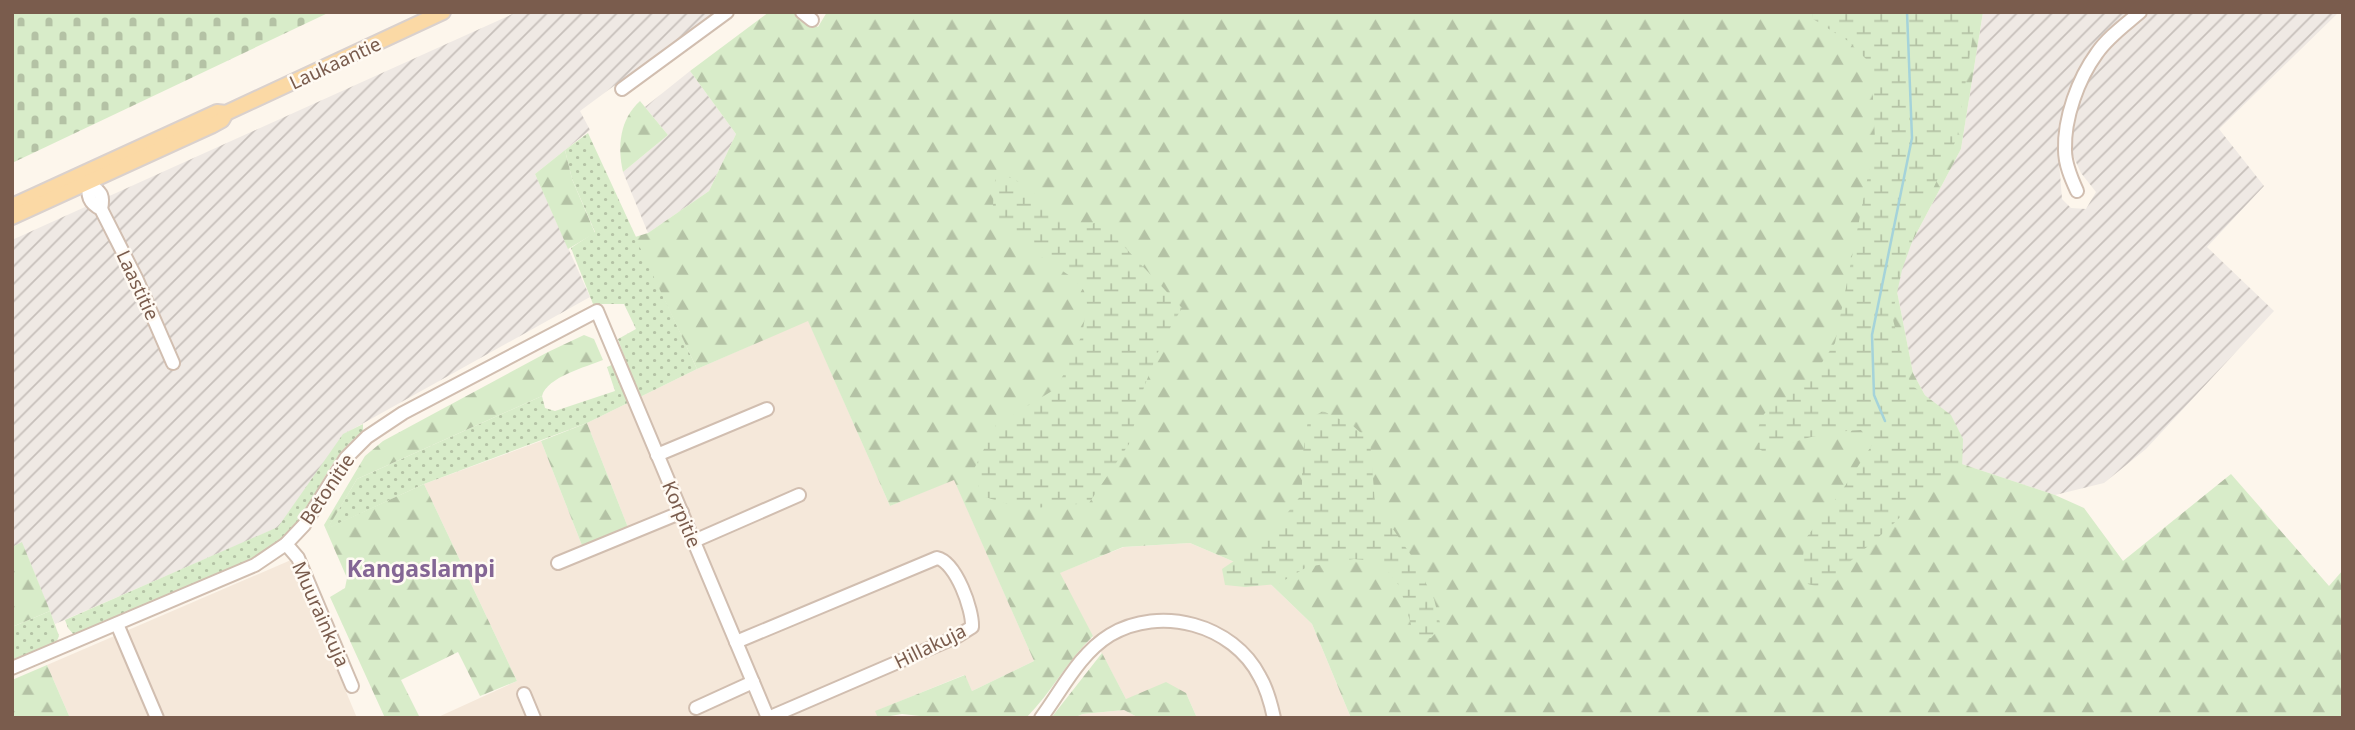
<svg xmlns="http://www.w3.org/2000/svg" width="2355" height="730" font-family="'Noto Sans',sans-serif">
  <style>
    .residential { fill: #f5e8da }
    .industrial { fill: url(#industrial-furrows) }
    .grass { fill: url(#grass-dots) }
    .forest { fill: url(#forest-firs) }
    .wetland { fill: url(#wetland-marsh) }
    .cemetery { fill: url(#cemetery-stones) }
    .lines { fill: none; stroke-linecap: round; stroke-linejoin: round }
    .stream { stroke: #a5d3da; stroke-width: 2.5 }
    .minor-casing { stroke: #d1beb0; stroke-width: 16 }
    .major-casing { stroke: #dad1cd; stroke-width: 18 }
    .minor { stroke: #fff; stroke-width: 12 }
    .major { stroke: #fbd9a5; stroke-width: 14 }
    .labels { text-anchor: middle; stroke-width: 5; stroke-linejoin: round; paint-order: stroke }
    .street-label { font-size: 19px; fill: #7a5c4d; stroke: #fffaf3 }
    .quarter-label { font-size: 23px; font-weight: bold; fill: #846695; stroke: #fffaf3 }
  </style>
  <defs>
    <pattern id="industrial-furrows" width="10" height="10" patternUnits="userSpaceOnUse" patternTransform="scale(1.75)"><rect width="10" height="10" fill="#efe9e4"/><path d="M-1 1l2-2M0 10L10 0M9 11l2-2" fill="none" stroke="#c7c0bb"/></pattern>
    <pattern id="grass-dots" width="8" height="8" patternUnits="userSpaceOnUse" patternTransform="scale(1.75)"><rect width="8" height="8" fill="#d8ecc9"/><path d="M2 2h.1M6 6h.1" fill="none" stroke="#b4c2a5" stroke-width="1.8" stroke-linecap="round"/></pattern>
    <pattern id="forest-firs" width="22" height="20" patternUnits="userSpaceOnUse" patternTransform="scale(1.75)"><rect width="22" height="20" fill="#d8ecc9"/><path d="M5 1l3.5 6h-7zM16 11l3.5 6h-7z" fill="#b4c2a5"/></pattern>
    <pattern id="wetland-marsh" width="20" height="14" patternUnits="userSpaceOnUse" patternTransform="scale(1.75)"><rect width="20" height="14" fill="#d8ecc9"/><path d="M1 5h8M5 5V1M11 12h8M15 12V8" fill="none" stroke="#b4c2a5"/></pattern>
    <pattern id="cemetery-stones" width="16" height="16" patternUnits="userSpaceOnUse" patternTransform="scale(1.75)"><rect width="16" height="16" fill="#d8ecc9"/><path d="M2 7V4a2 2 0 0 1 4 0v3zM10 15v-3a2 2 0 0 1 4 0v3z" fill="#b4c2a5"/></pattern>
  </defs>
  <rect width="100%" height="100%" fill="#fdf6ec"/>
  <g class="residential">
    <path d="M808,320L890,506L954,479L1034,661L972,691L964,675L876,711L878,718H436L517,681L424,484L541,441L583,548L629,530L587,423L697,369Z"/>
    <path d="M1190,543L1258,572L1312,624L1351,718H1197L1186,693L1126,699L1059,573L1124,547Z"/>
    <path d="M291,560L357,718H70L47,665Z"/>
    <path d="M1124,710L1139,718H1073L1083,714Z"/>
  </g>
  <g class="industrial">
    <path d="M517,12H714L580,111L590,130L535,174L590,297L344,434L279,527L55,624L22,543L12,547V240Z"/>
    <path d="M1983,12H2130L2103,35L2091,51L2062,123L2058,149L2062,199L2071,208L2086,209L2096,192L2081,173L2070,149L2073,124L2080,99L2101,57L2112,44L2149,12H2339L2219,129L2264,186L2207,247L2274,311L2146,449L2104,483L2055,495L1962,464L1913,373L1894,276L1961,149Z"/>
    <path d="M690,71L736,134L709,191L648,233L623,172L668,135L645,107Z"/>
  </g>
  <g class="grass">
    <path d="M588,133L697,369L587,423L424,484L327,529L357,479L542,396L545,408L555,411L615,391L607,367L625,359L618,339L636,329L624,304H593L571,248L595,232L572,179L565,150Z"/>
    <path d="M363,424V432C327,455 317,505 286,534C267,553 242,564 218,575C170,597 122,616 74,635L68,628L65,620L278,527L343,434Z"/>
    <path d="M50,611L59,636L56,643L12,662V627Z"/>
  </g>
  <g class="forest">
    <path d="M769,12H797L818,27L827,12H1983L1961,149L1894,276L1913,373L1962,464L2055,495L2084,508L2123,561L2231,474L2329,586L2343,570V718H1351L1312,624L1258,572L1190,543L1123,547L1060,573L1093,636C1067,661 1051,693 1026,718H938L902,714L878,718L875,711L965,675L972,691L1034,661L954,480L890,506L808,321L697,369L635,237L648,233L709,191L736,134L690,71Z"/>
    <path d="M640,101L668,135L623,172C617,146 620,119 640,101Z"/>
    <path d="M565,150L572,179L595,233L568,249L535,174Z"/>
    <path d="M584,335L594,339L603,360C586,367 547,377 542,396L357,479L328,528L424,484L517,681L480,696L458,652L401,680L420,718H385L330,597L345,588L347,578L324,525L365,456L383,441L548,352Z"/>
    <path d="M587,423L629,530L583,548L541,441Z"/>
    <path d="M22,542L50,611L12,627V547Z"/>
    <path d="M1102,653L1126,699L1166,682L1186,693L1197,718H1139L1124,710L1083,714L1073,718H1051Z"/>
    <path d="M47,665L70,718H12V680Z"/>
  </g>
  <g class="wetland">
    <path d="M1812,12H1969L1974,28L1957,138L1924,208L1902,270L1892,316L1910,384L1951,415L1963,439L1962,470L1939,479L1889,528L1846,565L1837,581L1825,589L1808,584L1801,568L1806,538L1841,492L1872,445L1870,439L1861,430C1839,431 1815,435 1794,442C1783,446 1775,451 1763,452L1758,447V428L1764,414L1811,379L1835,343L1875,140L1872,78L1868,61L1848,41L1813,19Z"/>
    <path d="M1003,175L1016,180L1080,228L1100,221L1182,308L1163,340L1144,387L1129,444L1089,503L1024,509L982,496L973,471L996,425L1057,388L1082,335L1087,305L1084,291L1073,278L1003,231L993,206L994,184L997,176Z"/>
    <path d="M1323,411L1352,425L1370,441L1375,503L1413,558L1434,599L1441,627L1431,638H1419L1412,628L1400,587L1381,562L1354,559L1307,567L1278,584L1245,587L1225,585L1222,569L1268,538L1302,494V459L1308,420Z"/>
  </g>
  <path class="cemetery" d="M12,12H330L12,163Z"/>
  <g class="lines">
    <path class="stream" d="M1885,421L1874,395L1872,335L1912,138L1907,12"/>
    <g class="minor-casing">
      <g id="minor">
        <path d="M802,12L812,20"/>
        <path d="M622,89L727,12"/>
        <path d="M86,178C93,192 106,188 101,209"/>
        <path d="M89,183C87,196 89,203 101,209L136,278L173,363"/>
        <path d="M2077,191C2071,178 2065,164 2065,150C2064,118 2078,79 2097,53C2108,37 2125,25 2140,12"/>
        <path d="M657,455L767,409"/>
        <path d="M694,541L799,495"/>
        <path d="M286,544L298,558L352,686"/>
        <path d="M558,563L682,512"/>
        <path d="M117,624L157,718"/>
        <path d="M736,642L937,558C956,562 973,610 972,627L956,637L768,718"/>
        <path d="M12,668L255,565L286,544L304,525L346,458L367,437L403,413L597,311L768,718"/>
        <path d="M524,694L534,718"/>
        <path d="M696,708L753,682"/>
        <path d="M1041,718C1062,690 1079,654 1110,635C1160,605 1233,624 1260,677C1267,689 1271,704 1274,718"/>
      </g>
    </g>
    <g class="major-casing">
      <g id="major">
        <path d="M12,206L217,112L226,113L443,12"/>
        <path d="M12,217L211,126L222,120L226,113"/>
      </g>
    </g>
    <use href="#minor" class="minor"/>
    <use href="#major" class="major"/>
  </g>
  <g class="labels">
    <g class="street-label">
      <text transform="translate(335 63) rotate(-25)" y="7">Laukaantie</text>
      <text transform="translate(138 285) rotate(65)" y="7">Laastitie</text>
      <text transform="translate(327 489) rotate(-56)" y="7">Betonitie</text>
      <text transform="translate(682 514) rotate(67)" y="7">Korpitie</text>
      <text transform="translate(321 614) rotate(66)" y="7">Muurainkuja</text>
      <text transform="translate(930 646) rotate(-26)" y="7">Hillakuja</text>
    </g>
    <g class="quarter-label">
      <text x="421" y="577">Kangaslampi</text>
    </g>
  </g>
  <rect width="2355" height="730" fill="none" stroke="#7a5c4d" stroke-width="28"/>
</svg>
